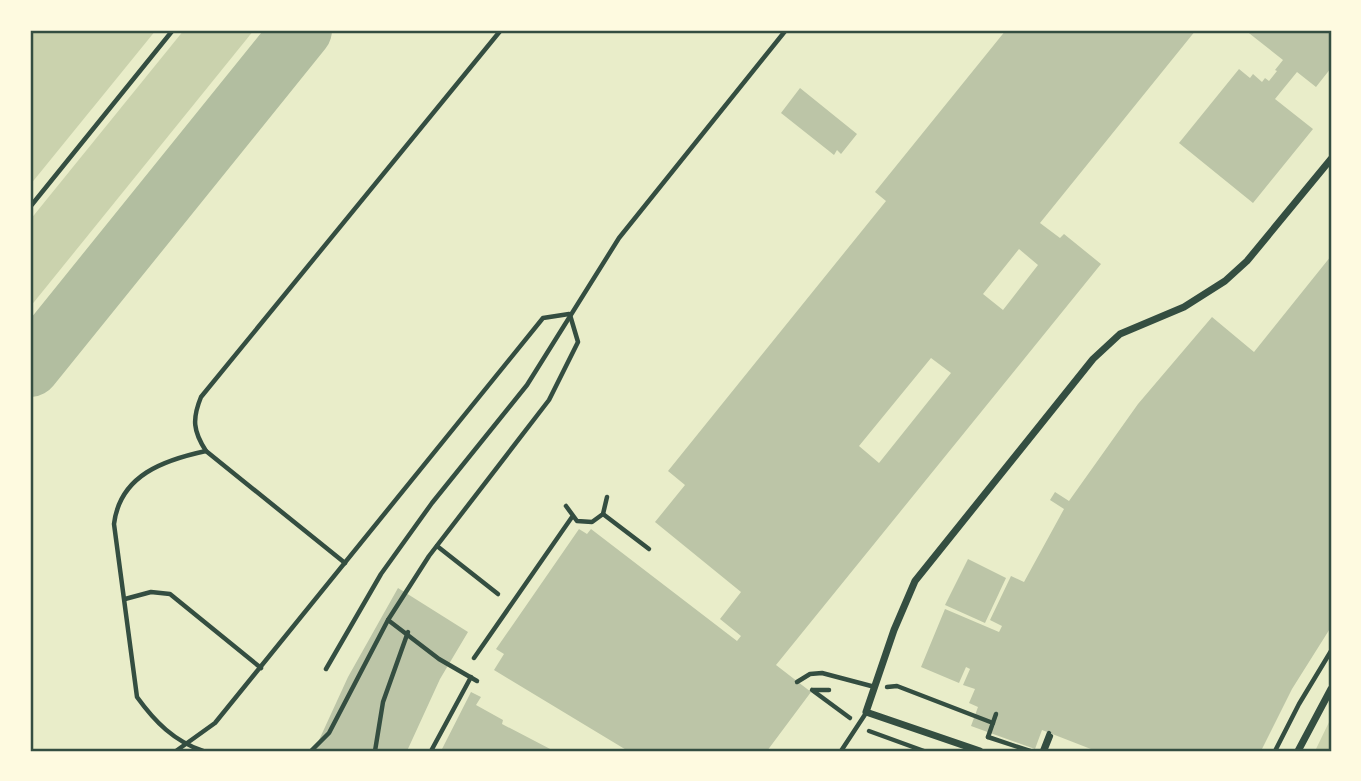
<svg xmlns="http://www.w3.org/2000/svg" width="1361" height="781" font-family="Overpass,sans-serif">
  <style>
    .green { fill: #cad2ad }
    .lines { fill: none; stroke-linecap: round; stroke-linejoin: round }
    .taxiway { stroke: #b2bea0; stroke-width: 60 }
    .building { fill: #bcc5a7; fill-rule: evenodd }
    .path { stroke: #344e41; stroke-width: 4.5 }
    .service { stroke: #344e41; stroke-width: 4.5 }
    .minor { stroke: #344e41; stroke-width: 7 }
    .neatline { fill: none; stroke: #344e41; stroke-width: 2.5 }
  </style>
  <rect width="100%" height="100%" fill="#e9edc9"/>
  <g class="green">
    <path d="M30,30H156L30,185Z"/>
    <path d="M184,30H254L30,307V220Z"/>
    <path d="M1331,718V751H1314L1316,749Z"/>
  </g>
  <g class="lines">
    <path class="taxiway" d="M30,367L302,30"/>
  </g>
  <g class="building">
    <path d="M1006,30H1196L1040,223L1060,238L1064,234L1101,264L776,665L811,692L767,751H628L494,670L504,654L496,649L579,529L587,534L591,529L737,641L741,636L720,619L741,592L655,522L685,485L668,471L886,201L875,192ZM1019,249L1038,265L1003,310L983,294ZM931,358L951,373L879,463L859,446Z"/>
    <path d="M1245,30H1331V68L1316,87L1297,72L1275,99L1313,129L1253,203L1179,143L1239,69L1250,78L1253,74L1262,82L1265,78L1269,81L1277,71L1275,70L1283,60Z"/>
    <path d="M800,88L857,134L841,154L837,150L834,155L781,113Z"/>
    <path d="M1331,256V627L1292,689L1261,751H1096L1042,730L1035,749L971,726L978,707L969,703L975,689L963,685L970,669L966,667L959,683L921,667L945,609L999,632L1002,626L990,620L1011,576L1024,582L1064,509L1050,500L1055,492L1069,501L1138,404L1212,317L1254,352Z"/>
    <path d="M968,559L1006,578L985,623L945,605Z"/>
    <path d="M398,588L468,632L440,679L407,751H314L348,677Z"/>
    <path d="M471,692L481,697L476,705L503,720L502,724L554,751H441Z"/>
  </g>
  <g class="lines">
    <g class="path">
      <path d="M887,687L897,686L993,723"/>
      <path d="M812,690L850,718"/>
      <path d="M813,690H829"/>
      <path d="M869,731L924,751"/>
      <path d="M988,737L1030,751"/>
      <path d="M988,737L996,714"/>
      <path d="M1275,751L1299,704L1331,651"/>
    </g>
    <g class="service">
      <path d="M30,207L173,30"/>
      <path d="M566,506L577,521L592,522L603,514L607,497"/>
      <path d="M603,514L649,549"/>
      <path d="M437,546L498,594"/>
      <path d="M345,563L206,451C193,431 192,419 201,397L501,30"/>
      <path d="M125,599L151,592L170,594L261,668"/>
      <path d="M388,620L439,659L477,681"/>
      <path d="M474,658L572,517"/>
      <path d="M326,669L381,574L432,503L527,385L619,238L786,30"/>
      <path d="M797,682L810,674L822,673L875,687"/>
      <path d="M176,751L215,723L543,318L569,314"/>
      <path d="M203,751C174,741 155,722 137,697L114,524C120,475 164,460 206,451"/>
      <path d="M311,751L329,733L388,620L429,556L549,400L578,342L570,315"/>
      <path d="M375,751L383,702L408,632"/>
      <path d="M431,751L471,677"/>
      <path d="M841,751L866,713"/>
      <path d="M1042,751L1049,733"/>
      <path d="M1045,751L1051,736"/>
    </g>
    <g class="minor">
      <path d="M980,751L866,712L894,630L915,581L1093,359L1120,334L1184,307L1225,281L1247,261L1331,159"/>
      <path d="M1298,751L1331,689"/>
    </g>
  </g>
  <rect width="1361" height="781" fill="none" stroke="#fefae0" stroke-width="63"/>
  <rect x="32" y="32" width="1298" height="718" class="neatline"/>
</svg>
